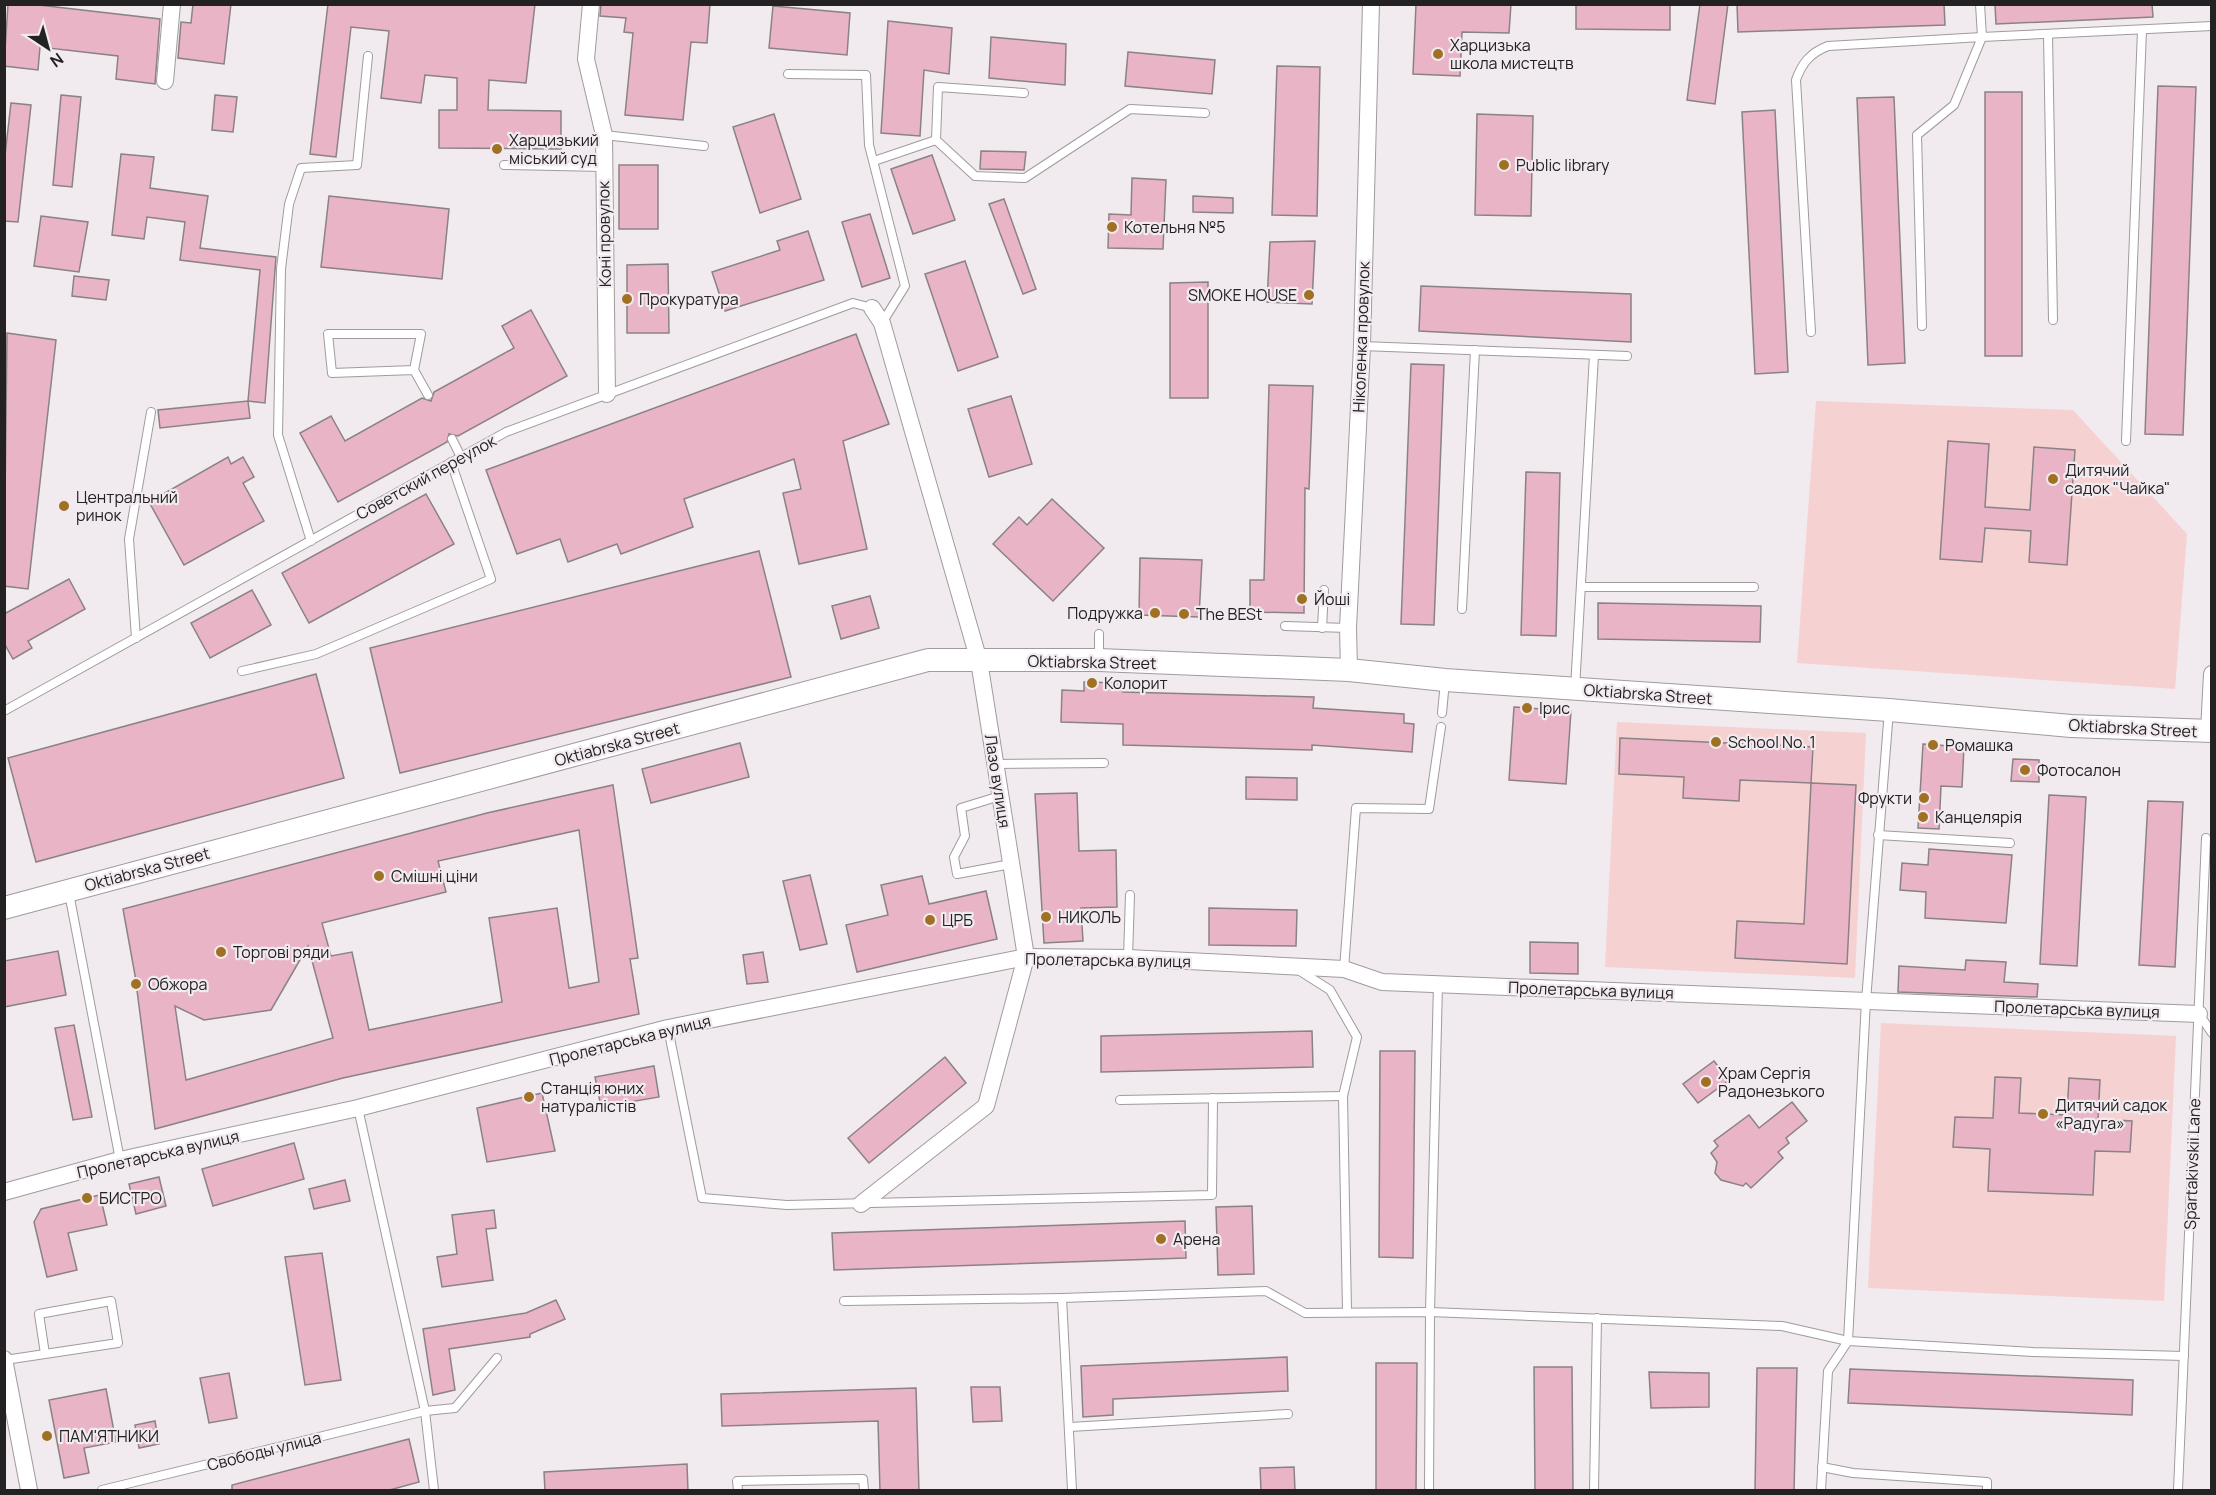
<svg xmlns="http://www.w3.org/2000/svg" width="2216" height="1495" font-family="Manrope,sans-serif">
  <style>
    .green { fill: #f6d1d2 }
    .building { fill: #eab4c7; stroke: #8a8284; stroke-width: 1.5; fill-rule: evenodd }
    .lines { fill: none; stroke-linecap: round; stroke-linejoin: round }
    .lane-casing { stroke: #a19a9f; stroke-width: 10 }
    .street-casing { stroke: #a19a9f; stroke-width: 18 }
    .secondary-casing { stroke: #a19a9f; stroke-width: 24 }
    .lane { stroke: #fff; stroke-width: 8 }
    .street { stroke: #fff; stroke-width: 16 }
    .secondary { stroke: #fff; stroke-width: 22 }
    .poi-dot { fill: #a07124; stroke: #f1eaef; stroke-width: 2 }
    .labels { text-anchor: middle; stroke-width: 4.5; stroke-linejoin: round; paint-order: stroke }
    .poi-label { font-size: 16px; fill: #242123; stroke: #f1eaef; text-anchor: start }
    .street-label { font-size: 16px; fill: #242123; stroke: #f1eaef }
  </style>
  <rect width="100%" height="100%" fill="#f1eaef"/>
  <g class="green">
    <path d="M1816,401L2073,410L2187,534L2175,689L1797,663Z"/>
    <path d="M1617,722L1866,733L1855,978L1605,967Z"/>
    <path d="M1881,1023L2176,1036L2164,1301L1868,1288Z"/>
  </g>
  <g class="building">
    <path d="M8,4H30L160,19L155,84L116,79L118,56L40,47L38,70L4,66Z"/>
    <path d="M193,4H231L224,64L178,58L181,22L191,23Z"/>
    <path d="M328,4H535L526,83L489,80L488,110L561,111V149L439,148V110H457V78L425,75L421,103L381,98L389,31L351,27L336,157L310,154Z"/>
    <path d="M601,4H710L707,43L691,42L683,120L625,115L633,33L624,32L626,18L600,16Z"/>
    <path d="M1416,4H1511L1509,33L1462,32L1460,76L1413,74Z"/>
    <path d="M1576,4H1670V30L1576,29Z"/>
    <path d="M1700,4H1728L1715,104L1687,100Z"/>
    <path d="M1737,4H1944L1945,25L1738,32Z"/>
    <path d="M1995,4H2152L2153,17L1996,24Z"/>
    <path d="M773,6L850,13L847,55L769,48Z"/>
    <path d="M888,21L952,28L949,74L924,70L920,136L881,133Z"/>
    <path d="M991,37L1066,44L1065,85L989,78Z"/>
    <path d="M1128,52L1215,60L1212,94L1125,86Z"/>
    <path d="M1277,66L1320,67L1317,216L1272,215Z"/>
    <path d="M2158,86L2196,87L2183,435L2145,434Z"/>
    <rect x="1985" y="92" width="37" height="264"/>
    <path d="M61,95L81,97L72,187L53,185Z"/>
    <path d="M215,95L237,97L233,132L212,130Z"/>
    <path d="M1894,97L1905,363L1868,365L1857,98Z"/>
    <path d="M11,103L31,105L18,222L4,221V164Z"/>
    <path d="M1775,110L1788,372L1755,374L1742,112Z"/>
    <path d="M774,114L801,199L760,213L733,127Z"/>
    <path d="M1477,114L1533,116L1531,216L1475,215Z"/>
    <path d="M981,151L1026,152L1024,170L980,169Z"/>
    <path d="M121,154L154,157L150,188L208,196L200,248L276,257L265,403L248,401L260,270L180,260L185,222L147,217L144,239L112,235Z"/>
    <path d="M932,155L955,220L913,234L891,169Z"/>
    <rect x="619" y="165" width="39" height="64"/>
    <path d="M1132,178L1166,180L1163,249L1108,248L1109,214L1131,215Z"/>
    <path d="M329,196L449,209L442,279L321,267Z"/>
    <path d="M1193,196L1233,198V213L1193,212Z"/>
    <path d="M1004,199L1036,289L1023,294L989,204Z"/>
    <path d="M870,214L890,278L862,287L842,222Z"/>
    <path d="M41,216L88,222L79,272L34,266Z"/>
    <path d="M808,231L824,280L725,311L712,272L780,250L777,241Z"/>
    <path d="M1315,241L1312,304L1267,302L1270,242Z"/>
    <path d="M965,261L998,357L958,371L925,274Z"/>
    <path d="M668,264L669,333H627V265Z"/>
    <path d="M74,276L109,280L106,300L72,296Z"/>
    <path d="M1208,282V398H1170V283Z"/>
    <path d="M1421,286L1631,294V342L1419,331Z"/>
    <path d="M531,310L567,376L458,436L449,434L447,442L338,502L300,433L331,416L345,441L422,398L431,401L434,392L514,348L502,326Z"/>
    <path d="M7,333L56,340L28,589L4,586Z"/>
    <path d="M856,334L889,424L843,441L867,549L799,564L783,493L801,489L794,459L684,499L693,527L621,554L617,544L568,562L560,539L517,554L486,470Z"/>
    <path d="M1411,364L1444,365L1434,625L1401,624Z"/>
    <path d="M1269,385L1313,386L1309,489L1305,488L1304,613L1250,612V580H1264Z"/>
    <path d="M1011,396L1032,464L989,477L968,409Z"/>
    <path d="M248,401L250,418L160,428L158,410Z"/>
    <path d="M1948,441L1989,444L1985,507L2030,510L2034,447L2075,450L2067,565L2029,562L2031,531L1985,528L1982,562L1940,559Z"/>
    <path d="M228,457L231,464L243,457L254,477L243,483L264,521L184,565L149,502Z"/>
    <path d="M1526,472L1560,473L1556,636L1521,635Z"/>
    <path d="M426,494L454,544L309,623L282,573Z"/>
    <path d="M1052,499L1104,548L1053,601L993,544L1019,517L1027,525Z"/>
    <path d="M759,551L791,677L400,773L370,648Z"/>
    <path d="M1140,558L1202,560L1199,617L1139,615Z"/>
    <path d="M69,579L85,609L28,641L32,648L13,659L4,643V614Z"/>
    <path d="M252,590L271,625L210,658L191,623Z"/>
    <path d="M870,596L879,628L841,639L832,606Z"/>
    <path d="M1598,603L1761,606L1760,642L1598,639Z"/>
    <path d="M316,674L344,778L36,862L8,758Z"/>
    <path d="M1084,682L1123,683V692L1314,697L1313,708L1404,714V723L1414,724L1412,752L1312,745V750L1123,745V724L1061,722L1062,690L1084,691Z"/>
    <path d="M1514,707L1571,711L1566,784L1509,780Z"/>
    <path d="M1620,738L1813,747L1811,783L1740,780L1739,801L1683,798L1684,777L1619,774Z"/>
    <path d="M740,743L749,777L651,803L642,769Z"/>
    <path d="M1923,744L1964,747L1962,787L1941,786L1939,829L1918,828Z"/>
    <path d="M2013,759L2039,760V782L2011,781Z"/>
    <path d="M1246,777L1297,778V800L1246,799Z"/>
    <path d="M1811,783L1856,785L1847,964L1735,958L1737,921L1804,924Z"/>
    <path d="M613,785L638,958L630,959L639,1014L343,1078L155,1129L135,975L123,909L487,813ZM579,830L599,982L569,988L557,908L489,918L502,1002L369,1030L352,952L331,956L322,923L446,892L438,861ZM308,946L333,1038L186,1080L175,1006L204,1020L271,1010Z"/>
    <path d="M1077,793L1079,851L1116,850L1117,907L1081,908L1083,941L1044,943L1035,794Z"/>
    <path d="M2049,795L2086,797L2077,966L2040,964Z"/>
    <path d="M2148,801L2183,802L2175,967L2139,965Z"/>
    <path d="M1929,849L2012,855L2006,923L1925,918L1926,892L1900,890L1902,863L1928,865Z"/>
    <path d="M810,875L827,944L800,950L783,881Z"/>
    <path d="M922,876L929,904L986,891L997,939L857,972L846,925L888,915L881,885Z"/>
    <path d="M1209,908L1297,910L1296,946L1209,945Z"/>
    <path d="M1530,942L1578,943V974L1530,973Z"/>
    <path d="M58,951L66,995L4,1007V961Z"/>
    <path d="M763,952L768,982L747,984L743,955Z"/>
    <path d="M1966,960L2006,962L2004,982L2038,984L2037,997L1898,992L1899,966L1965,970Z"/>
    <path d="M74,1025L92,1117L73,1120L55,1028Z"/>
    <path d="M1312,1031L1313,1067L1101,1072V1036Z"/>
    <path d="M1380,1051H1415L1413,1258L1379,1257Z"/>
    <path d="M945,1057L966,1083L869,1163L848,1138Z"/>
    <path d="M1714,1061L1729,1080L1698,1103L1683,1084Z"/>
    <path d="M654,1066L659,1097L601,1107L595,1077Z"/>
    <path d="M1995,1077L2021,1078L2019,1113L2067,1115L2069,1078L2100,1080L2098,1119L2132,1121L2130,1152L2095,1151L2093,1195L1988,1191L1990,1149L1953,1147L1955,1117L1993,1118Z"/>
    <path d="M542,1093L555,1151L487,1162L477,1108Z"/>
    <path d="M1792,1102L1807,1121L1786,1138L1789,1143L1778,1152L1783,1158L1751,1188L1746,1183L1743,1186L1721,1180L1715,1173L1717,1162L1711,1153L1718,1146L1714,1141L1749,1115L1759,1128Z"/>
    <path d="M294,1143L304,1179L213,1206L202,1169Z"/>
    <path d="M159,1177L166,1206L136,1214L129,1184Z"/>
    <path d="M345,1180L350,1201L314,1209L309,1189Z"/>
    <path d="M100,1195L107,1225L68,1233L77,1270L47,1277L34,1222L41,1209Z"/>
    <path d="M1252,1206L1254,1274L1218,1275L1216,1207Z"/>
    <path d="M494,1210L496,1228L486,1229L493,1280L442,1287L437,1257L457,1254L452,1215Z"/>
    <path d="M1185,1221L1186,1258L834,1270L832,1233Z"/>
    <path d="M322,1253L341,1380L305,1385L285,1257Z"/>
    <path d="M556,1300L565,1319L530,1334V1337L449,1349L455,1390L433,1395L423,1329L526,1313Z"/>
    <path d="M1287,1357L1288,1391L1113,1399V1415L1083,1417L1081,1366Z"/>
    <path d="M1376,1363H1417L1416,1491H1376Z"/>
    <path d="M1534,1367H1572L1573,1491H1535Z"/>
    <path d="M1757,1368H1797L1794,1491H1755Z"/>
    <path d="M1850,1369L2133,1380L2132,1415L1848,1403Z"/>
    <path d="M1649,1372L1709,1373V1407L1651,1408Z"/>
    <path d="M229,1373L237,1418L209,1423L200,1378Z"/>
    <path d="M971,1387H1000L1002,1421L973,1422Z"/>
    <path d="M916,1388L919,1491H880L878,1421L722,1426L721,1394Z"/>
    <path d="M106,1389L116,1442L84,1448L89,1473L64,1478L49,1400Z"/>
    <path d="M155,1421L159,1444L139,1448L135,1425Z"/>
    <path d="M409,1439L419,1482L386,1491H232V1485Z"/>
    <path d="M687,1464L688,1491H545L544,1472Z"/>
    <path d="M1294,1467L1295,1491H1261L1260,1468Z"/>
  </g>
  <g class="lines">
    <g class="lane-casing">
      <g id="lane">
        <path d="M1980,4L1982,37L2212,26"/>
        <path d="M2048,34L2053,320"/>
        <path d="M788,74L866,75L869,145L905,286L882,323"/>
        <path d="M604,135L704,146"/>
        <path d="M936,140L975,176L1025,178L1130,109L1205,113"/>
        <path d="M874,161L936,140L938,87L1024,93"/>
        <path d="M504,165L603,167"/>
        <path d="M1811,332L1796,80C1802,63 1810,53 1828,46L1982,37L1954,105L1917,135L1922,326"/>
        <path d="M1362,346L1627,356"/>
        <path d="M414,370L332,373L328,334H421L414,370L428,395"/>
        <path d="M452,439L461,457"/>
        <path d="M2126,441L2142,30"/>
        <path d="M311,541L278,435L281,269L289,204L301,168L357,165L368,56"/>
        <path d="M1581,587H1754"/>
        <path d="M1462,609L1475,350"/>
        <path d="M1285,626L1348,628"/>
        <path d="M1322,628L1324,590"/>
        <path d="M136,638L129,539L151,412"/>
        <path d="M1099,660V634"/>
        <path d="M242,671L316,654L491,579L451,462"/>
        <path d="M1575,689L1594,355"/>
        <path d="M4,711L506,432L853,303L872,308"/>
        <path d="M1442,713L1445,681"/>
        <path d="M995,764L1104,763"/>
        <path d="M1000,796L961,808L965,836L954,857L957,874L1011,864"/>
        <path d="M1878,835L2010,843"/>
        <path d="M69,893L120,1160"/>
        <path d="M1128,958L1130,895"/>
        <path d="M1344,969L1356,808L1429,809L1441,727"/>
        <path d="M1300,971L1330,990L1357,1037L1343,1096L1347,1311"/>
        <path d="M2199,1014L2212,1033"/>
        <path d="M668,1028L702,1198L787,1205L1212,1195L1213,1098"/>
        <path d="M1120,1100L1343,1096"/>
        <path d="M358,1108L425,1411L434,1490"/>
        <path d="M1062,1298L1072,1490"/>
        <path d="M844,1301L1062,1298L1266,1291L1305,1313L1430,1312L1782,1326L1848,1341L2033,1352L2184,1356"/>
        <path d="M5,1360L118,1343L111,1301L39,1314L45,1354"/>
        <path d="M1070,1427L1288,1414"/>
        <path d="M1822,1467L1853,1473L1987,1482V1490"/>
        <path d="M102,1490L425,1411L455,1408L497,1358"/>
        <path d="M738,1490L737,1481L863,1479L864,1490"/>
        <path d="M1429,1490L1430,1312L1438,984"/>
        <path d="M1594,1490L1597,1318"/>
        <path d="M1821,1490L1828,1371L1848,1341L1866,1001L1889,710"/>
        <path d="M2178,1490L2206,838"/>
      </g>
    </g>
    <g class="street-casing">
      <g id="street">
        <path d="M591,4L586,59L604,135L607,394"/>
        <path d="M165,81L172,4"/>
        <path d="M1349,670L1348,628L1362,346L1371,4"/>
        <path d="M2209,732L2212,674"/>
        <path d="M4,1192L120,1160L358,1108L668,1028L1026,957L1128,958L1344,969L1382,982L2199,1014"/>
        <path d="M861,1204L986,1106L1026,957L979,661L882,323L872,308"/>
        <path d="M4,1359L29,1490"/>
      </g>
    </g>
    <g class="secondary-casing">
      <path id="secondary" d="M4,908L928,660H1099L1349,670L1445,680L1889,710L2071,726L2212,731"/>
    </g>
    <use href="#lane" class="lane"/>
    <use href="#street" class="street"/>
    <use href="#secondary" class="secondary"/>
  </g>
  <g class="poi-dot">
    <circle cx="1438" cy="54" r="6"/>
    <circle cx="497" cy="149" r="6"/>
    <circle cx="1504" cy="165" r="6"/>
    <circle cx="1112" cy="227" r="6"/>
    <circle cx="1309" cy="295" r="6"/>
    <circle cx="627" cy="299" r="6"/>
    <circle cx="2053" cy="479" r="6"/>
    <circle cx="64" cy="506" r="6"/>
    <circle cx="1302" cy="599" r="6"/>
    <circle cx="1155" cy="613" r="6"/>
    <circle cx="1184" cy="614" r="6"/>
    <circle cx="1092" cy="683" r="6"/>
    <circle cx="1527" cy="708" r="6"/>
    <circle cx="1716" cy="742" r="6"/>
    <circle cx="1933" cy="745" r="6"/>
    <circle cx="2025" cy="770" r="6"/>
    <circle cx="1924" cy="798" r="6"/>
    <circle cx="1923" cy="817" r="6"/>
    <circle cx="379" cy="876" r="6"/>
    <circle cx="1046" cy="917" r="6"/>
    <circle cx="930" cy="920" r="6"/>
    <circle cx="221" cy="952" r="6"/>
    <circle cx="136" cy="984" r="6"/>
    <circle cx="1706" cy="1082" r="6"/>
    <circle cx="529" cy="1097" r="6"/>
    <circle cx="2043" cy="1114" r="6"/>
    <circle cx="87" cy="1198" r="6"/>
    <circle cx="1161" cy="1239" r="6"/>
    <circle cx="47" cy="1436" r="6"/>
  </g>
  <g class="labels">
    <g class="poi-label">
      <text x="1450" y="51">Харцизька<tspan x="1450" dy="18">школа мистецтв</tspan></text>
      <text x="509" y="146">Харцизький<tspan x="509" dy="18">міський суд</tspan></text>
      <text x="1516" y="171">Public library</text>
      <text x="1124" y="233">Котельня №5</text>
      <text x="1297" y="301" text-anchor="end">SMOKE HOUSE</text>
      <text x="639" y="305">Прокуратура</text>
      <text x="2065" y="476">Дитячий<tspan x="2065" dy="18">садок "Чайка"</tspan></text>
      <text x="76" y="503">Центральний<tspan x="76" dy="18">ринок</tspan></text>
      <text x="1314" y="605">Йоші</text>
      <text x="1143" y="619" text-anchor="end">Подружка</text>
      <text x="1196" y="620">The BESt</text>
      <text x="1104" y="689">Колорит</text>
      <text x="1539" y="714">Ірис</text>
      <text x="1728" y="748">School No. 1</text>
      <text x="1945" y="751">Ромашка</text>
      <text x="2037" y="776">Фотосалон</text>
      <text x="1912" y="804" text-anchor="end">Фрукти</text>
      <text x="1935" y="823">Канцелярія</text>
      <text x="391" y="882">Смішні ціни</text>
      <text x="1058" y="923">НИКОЛЬ</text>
      <text x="942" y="926">ЦРБ</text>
      <text x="233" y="958">Торгові ряди</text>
      <text x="148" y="990">Обжора</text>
      <text x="1718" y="1079">Храм Сергія<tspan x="1718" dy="18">Радонезького</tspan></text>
      <text x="541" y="1094">Станція юних<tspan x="541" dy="18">натуралістів</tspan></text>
      <text x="2055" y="1111">Дитячий садок<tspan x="2055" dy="18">«Радуга»</tspan></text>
      <text x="99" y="1204">БИСТРО</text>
      <text x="1173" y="1245">Арена</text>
      <text x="59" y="1442">ПАМ'ЯТНИКИ</text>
    </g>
    <g class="street-label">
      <text transform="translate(604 234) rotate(-91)" y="6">Коні провулок</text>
      <text transform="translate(1361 337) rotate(-88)" y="6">Ніколенка провулок</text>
      <text transform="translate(426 477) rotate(-29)" y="6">Советский переулок</text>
      <text transform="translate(1092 662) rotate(1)" y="6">Oktiabrska Street</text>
      <text transform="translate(1648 694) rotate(4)" y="6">Oktiabrska Street</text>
      <text transform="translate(2133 728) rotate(3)" y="6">Oktiabrska Street</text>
      <text transform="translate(617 744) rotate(-15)" y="6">Oktiabrska Street</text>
      <text transform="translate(998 781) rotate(81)" y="6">Лазо вулиця</text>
      <text transform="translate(147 869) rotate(-15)" y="6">Oktiabrska Street</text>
      <text transform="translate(1108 960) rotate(1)" y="6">Пролетарська вулиця</text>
      <text transform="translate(1591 990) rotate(2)" y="6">Пролетарська вулиця</text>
      <text transform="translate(2077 1009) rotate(2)" y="6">Пролетарська вулиця</text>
      <text transform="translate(630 1040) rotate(-14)" y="6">Пролетарська вулиця</text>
      <text transform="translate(158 1154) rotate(-13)" y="6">Пролетарська вулиця</text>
      <text transform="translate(2192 1164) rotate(-88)" y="6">Spartakivskii Lane</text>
      <text transform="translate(264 1451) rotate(-14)" y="6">Свободы улица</text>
    </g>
  </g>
  <rect width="2216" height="1495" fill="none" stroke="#242123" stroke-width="12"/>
  <g transform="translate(48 48) rotate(144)" stroke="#f1eaef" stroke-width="4.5" paint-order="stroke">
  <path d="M0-4.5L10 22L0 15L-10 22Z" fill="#242123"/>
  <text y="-9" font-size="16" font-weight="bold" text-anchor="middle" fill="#242123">N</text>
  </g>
</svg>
